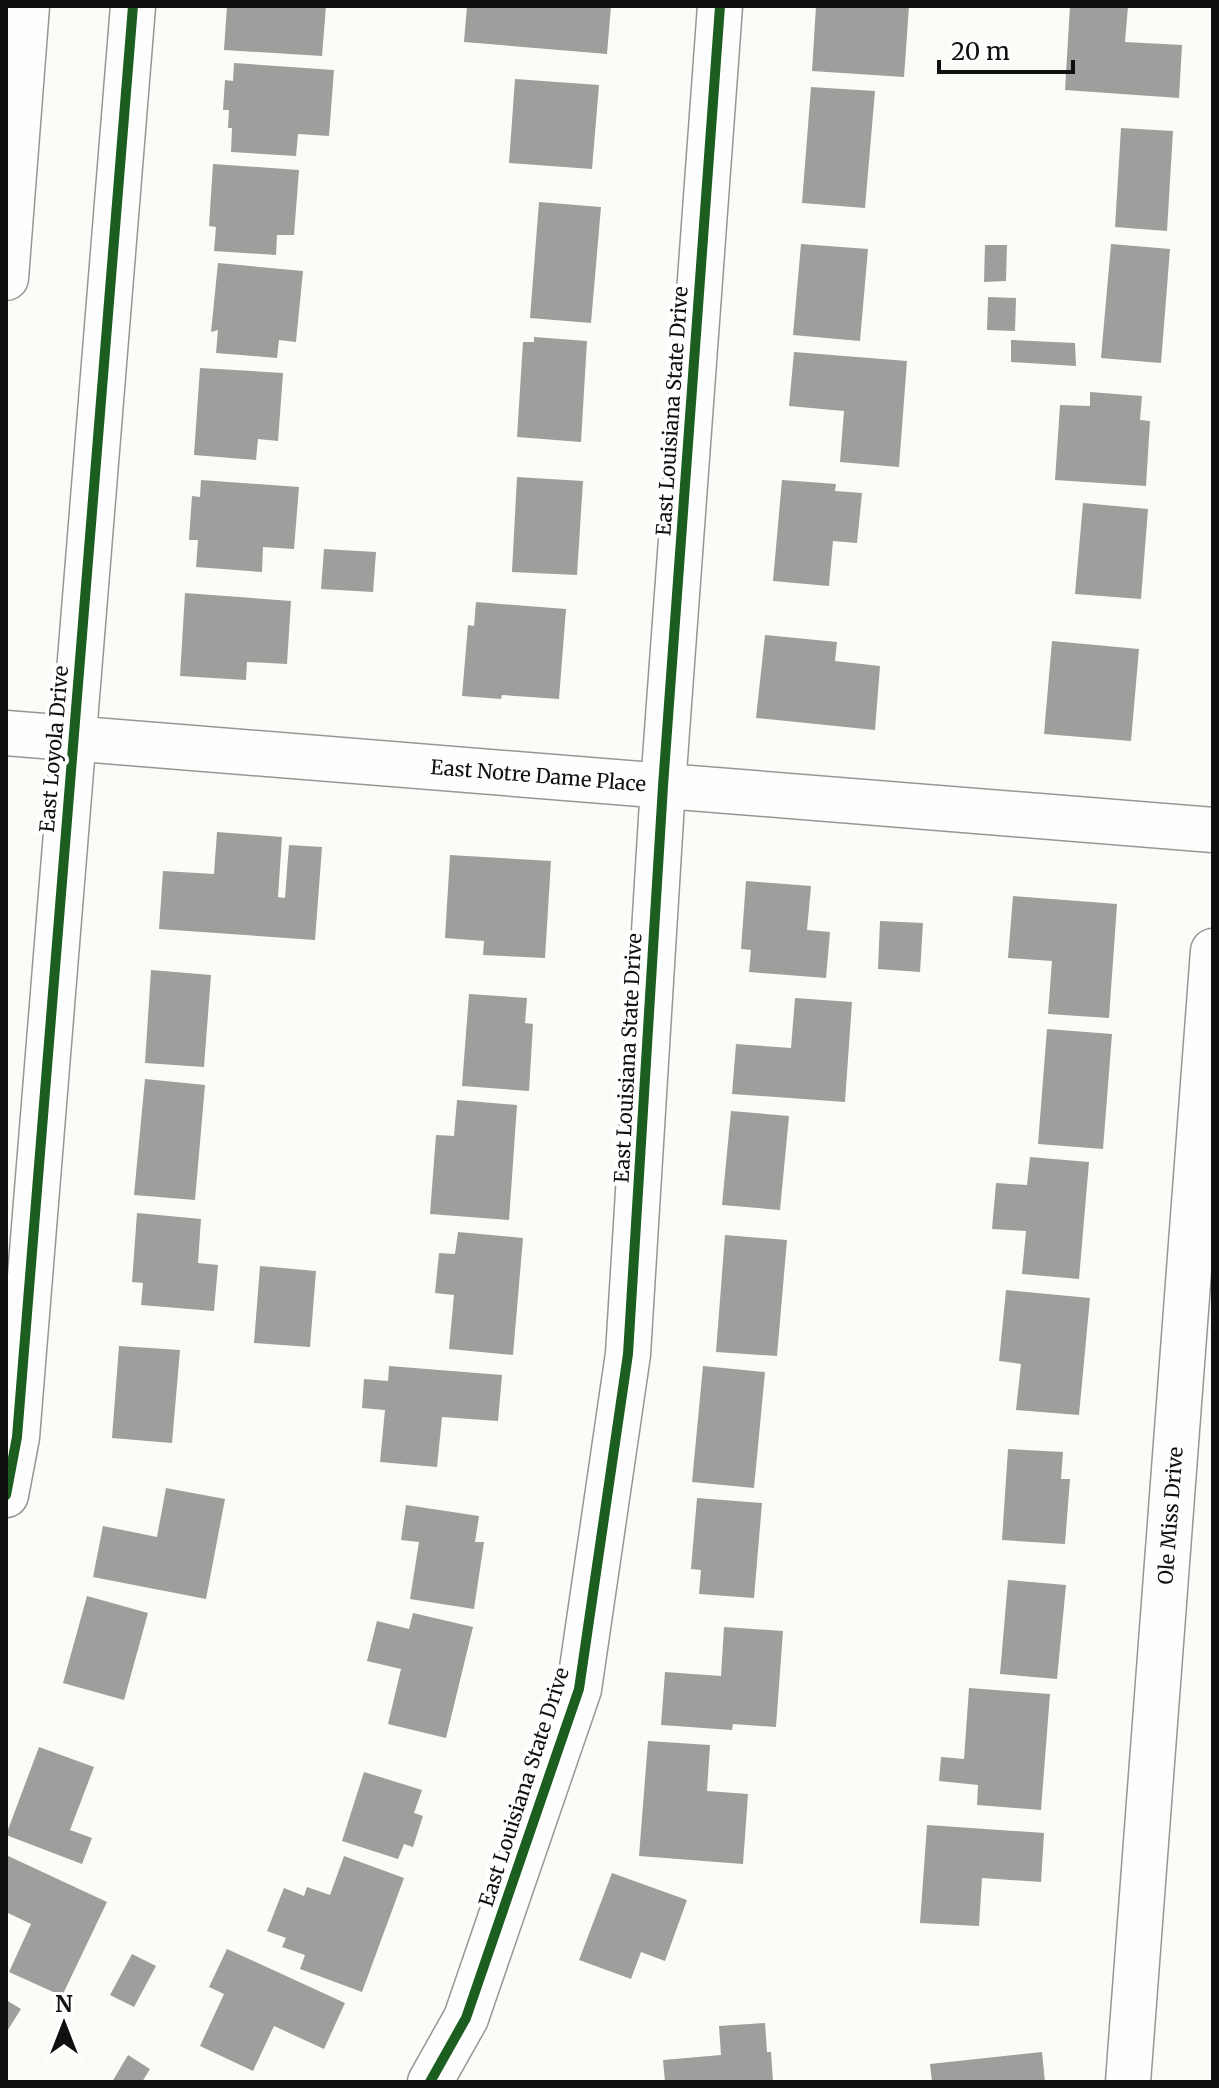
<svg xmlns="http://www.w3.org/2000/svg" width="1219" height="2088" font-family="Merriweather,serif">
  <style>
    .building { fill: #a09e9c }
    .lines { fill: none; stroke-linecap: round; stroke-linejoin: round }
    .minor-casing { stroke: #969694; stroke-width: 47 }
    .minor { stroke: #fffefe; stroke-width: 44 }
    .cycleway-casing { stroke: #fff; stroke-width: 15 }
    .cycleway { stroke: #1b5e20; stroke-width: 10 }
    .labels { text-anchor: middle; stroke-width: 8; stroke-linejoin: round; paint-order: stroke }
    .street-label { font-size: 20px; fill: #101010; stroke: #fff }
  </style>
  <rect width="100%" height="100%" fill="#fcfbf7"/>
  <g class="building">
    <path d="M227,6H326L322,56L224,50Z"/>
    <path d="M467,6H611L607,54L464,42Z"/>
    <path d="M816,6H909L904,77L812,71Z"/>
    <path d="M1070,6H1128L1125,42L1182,45L1179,98L1065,90Z"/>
    <path d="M234,63L334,70L329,136L298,134L296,156L231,152L232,128H228L229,110H223L225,80L233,81Z"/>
    <path d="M515,79L599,85L592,169L509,163Z"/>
    <path d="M811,87L875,91L865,208L802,203Z"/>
    <path d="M1121,128L1173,131L1167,231L1115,227Z"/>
    <path d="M213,164L299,170L294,235H277L276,255L214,251L216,227L209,226Z"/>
    <path d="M539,202L601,207L591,323L530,318Z"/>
    <path d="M801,244L868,249L860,341L793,335Z"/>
    <path d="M1111,244L1170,249L1161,363L1101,358Z"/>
    <path d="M985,245H1007L1006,281L984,282Z"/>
    <path d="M218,263L303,271L296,342L279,340L277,358L216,353L218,330L211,332Z"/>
    <path d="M988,297L1016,298L1015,331L987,330Z"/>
    <path d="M534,337L587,341L581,442L517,437L523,342H534Z"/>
    <path d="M1011,340L1075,343L1076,366L1011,362Z"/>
    <path d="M794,352L907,361L899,467L840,462L844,411L789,406Z"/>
    <path d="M200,368L283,373L278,441L258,439L256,460L194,455Z"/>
    <path d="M1090,392L1142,396L1140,420L1150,421L1146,486L1055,480L1060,405L1090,406Z"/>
    <path d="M517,477L583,481L577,575L512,572Z"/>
    <path d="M201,480L299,487L294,549L263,547L262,572L196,567L198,540H189L192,496L200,497Z"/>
    <path d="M782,480L836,484L835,491L862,493L857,543L833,541L829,586L773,581Z"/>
    <path d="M1083,503L1148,509L1141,599L1075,594Z"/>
    <path d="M324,549L376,552L373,592L321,589Z"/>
    <path d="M185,593L291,601L287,664L247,662L246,680L180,676Z"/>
    <path d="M476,602L566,609L559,699L502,695L501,699L462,696L468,625L474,626Z"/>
    <path d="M765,635L837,642L835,661L880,666L875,730L756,718Z"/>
    <path d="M1052,641L1139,649L1131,741L1044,734Z"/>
    <path d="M217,832L282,837L278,897L285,898L289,845L322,847L315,940L159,929L163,871L214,874Z"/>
    <path d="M450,855L551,861L545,958L483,955L484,941L445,938Z"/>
    <path d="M746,881L811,886L807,930L830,932L826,978L749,972L751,950L741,949Z"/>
    <path d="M1013,896L1117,904L1109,1018L1048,1014L1052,961L1008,958Z"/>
    <path d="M880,921L923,923L920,972L878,969Z"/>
    <path d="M151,970L211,975L204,1067L145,1063Z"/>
    <path d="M469,994L527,998L525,1023L533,1024L529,1091L462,1086Z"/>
    <path d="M795,998L852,1002L845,1102L732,1094L736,1044L791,1048Z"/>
    <path d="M1047,1029L1112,1034L1103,1149L1038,1144Z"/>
    <path d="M145,1079L205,1085L195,1200L134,1195Z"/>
    <path d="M457,1100L517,1105L509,1220L430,1214L436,1135L454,1136Z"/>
    <path d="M731,1111L789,1116L780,1210L722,1205Z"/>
    <path d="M1030,1157L1089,1162L1079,1279L1022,1274L1026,1231L992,1229L996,1183L1027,1185Z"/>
    <path d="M137,1213L201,1219L198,1263L218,1265L214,1311L141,1305L143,1283L132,1282Z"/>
    <path d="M458,1232L523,1238L513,1355L449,1349L454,1295L435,1293L439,1253L455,1254Z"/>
    <path d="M725,1235L787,1240L777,1356L716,1352Z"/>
    <path d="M260,1266L316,1271L310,1347L254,1343Z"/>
    <path d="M1006,1290L1090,1298L1079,1415L1016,1410L1021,1364L999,1361Z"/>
    <path d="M119,1346L180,1350L172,1443L112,1438Z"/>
    <path d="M389,1366L502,1375L498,1421L442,1417L437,1467L380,1462L385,1410L362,1408L364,1379L388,1381Z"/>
    <path d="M703,1366L765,1372L754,1488L692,1482Z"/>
    <path d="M1008,1449L1063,1452L1061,1479H1070L1065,1544L1002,1540Z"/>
    <path d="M166,1488L225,1499L206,1599L93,1577L103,1526L157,1537Z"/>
    <path d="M697,1498L762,1503L754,1598L699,1594L701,1570L691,1569Z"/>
    <path d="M406,1505L479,1516L475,1542H484L474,1609L410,1599L419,1542L401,1540Z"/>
    <path d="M1008,1580L1066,1585L1057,1679L1000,1674Z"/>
    <path d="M87,1596L148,1613L124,1700L63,1683Z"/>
    <path d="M413,1613L473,1627L446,1738L388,1724L401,1669L367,1661L377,1621L409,1629Z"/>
    <path d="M724,1627L783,1631L776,1727L733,1724L732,1730L661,1725L665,1672L721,1676Z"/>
    <path d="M969,1688L1050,1694L1041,1810L977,1805L978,1785L939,1781L941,1757L964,1759Z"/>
    <path d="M648,1741L710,1745L707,1791L748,1794L743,1864L639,1856Z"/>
    <path d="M39,1747L94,1767L70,1830L92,1838L82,1864L6,1835Z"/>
    <path d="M364,1772L422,1790L414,1813L423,1816L413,1847L404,1844L398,1859L342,1841Z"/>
    <path d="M927,1825L1044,1833L1041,1882L982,1878L979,1926L920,1923Z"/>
    <path d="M6,1855L107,1902L62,1996L9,1972L31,1924L6,1912Z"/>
    <path d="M344,1856L404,1878L362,1992L300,1969L305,1955L282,1947L286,1938L267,1931L284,1888L304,1896L307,1887L330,1895Z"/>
    <path d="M612,1873L687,1900L665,1961L641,1952L631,1979L579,1960Z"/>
    <path d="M227,1949L345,2003L324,2049L274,2026L253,2071L200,2046L224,1994L209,1987Z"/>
    <path d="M132,1954L156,1966L134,2007L110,1995Z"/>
    <path d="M6,2000L21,2009L6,2033Z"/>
    <path d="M765,2023L767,2052H771L773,2082H665L663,2060L721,2055L719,2026Z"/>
    <path d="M1042,2052L1045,2082H932L930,2064Z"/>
    <path d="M128,2055L150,2069L142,2082H112Z"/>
  </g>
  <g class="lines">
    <g class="minor-casing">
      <g id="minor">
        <path d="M6,278L27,6"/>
        <path id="s1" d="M6,733L1213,830"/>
        <path d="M6,1495L17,1437L133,6"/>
        <path d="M430,2082L466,2018L579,1689L628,1354L663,786L720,6"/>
        <path id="s2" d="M1128,2082L1213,951"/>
      </g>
    </g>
    <use href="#minor" class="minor"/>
    <g class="cycleway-casing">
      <g id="cycleway">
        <path d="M6,1495L17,1437L133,6"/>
        <path d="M430,2082L466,2018L579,1689L628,1354L663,786L720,6"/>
      </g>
    </g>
    <use href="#cycleway" class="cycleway"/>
  </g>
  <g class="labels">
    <g class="street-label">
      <text transform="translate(672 411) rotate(-86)" y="7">East Louisiana State Drive</text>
      <text transform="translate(54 749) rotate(-85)" y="7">East Loyola Drive</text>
      <text dy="7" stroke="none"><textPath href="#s1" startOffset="534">East Notre Dame Place</textPath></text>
      <text transform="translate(628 1058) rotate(-87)" y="7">East Louisiana State Drive</text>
      <text dy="7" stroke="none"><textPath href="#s2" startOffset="568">Ole Miss Drive</textPath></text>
      <text transform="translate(524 1787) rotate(-72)" y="7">East Louisiana State Drive</text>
    </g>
  </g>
  <rect width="1219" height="2088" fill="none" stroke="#101010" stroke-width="16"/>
  <g transform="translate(64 2024)" stroke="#ffffff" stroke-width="6" paint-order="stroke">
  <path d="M0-6L14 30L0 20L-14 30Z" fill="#101010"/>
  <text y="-12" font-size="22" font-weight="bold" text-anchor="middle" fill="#101010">N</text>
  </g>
  <path d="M939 60v12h134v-12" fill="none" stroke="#101010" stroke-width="4"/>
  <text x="951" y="60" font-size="24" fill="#101010" stroke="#ffffff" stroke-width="6" paint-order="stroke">20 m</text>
</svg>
